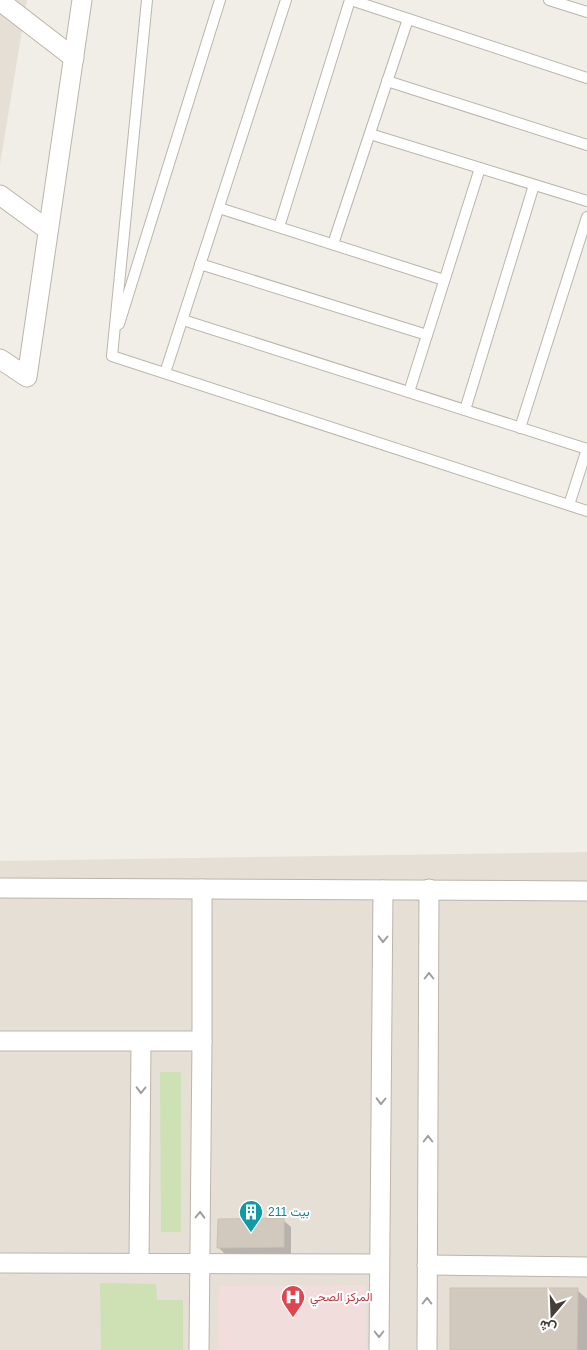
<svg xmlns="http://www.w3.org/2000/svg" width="587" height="1350" font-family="Helvetica,Vazirmatn,sans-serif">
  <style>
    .residential { fill: #e5dfd6 }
    .medical { fill: #f1dedc }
    .green { fill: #cee1b4 }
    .shadow { fill: #0003 }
    .building { fill: #d2c9be; stroke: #ccc1b2 }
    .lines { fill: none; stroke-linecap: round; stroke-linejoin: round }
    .service-casing { stroke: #bcb5ab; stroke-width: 12 }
    .minor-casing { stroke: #bcb5ab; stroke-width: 21 }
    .service { stroke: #fff; stroke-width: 10 }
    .minor { stroke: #fff; stroke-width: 19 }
    .oneway { stroke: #a29e9b }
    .labels { text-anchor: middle; stroke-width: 4; stroke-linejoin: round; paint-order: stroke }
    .culture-label { font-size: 12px; fill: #0d838f; stroke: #fff; text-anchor: start }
    .health-label { font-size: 12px; fill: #be3a42; stroke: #fff; text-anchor: start }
  </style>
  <rect width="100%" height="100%" fill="#f1eee7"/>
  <g class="residential">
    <path d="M0,0H27L0,164Z"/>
    <path d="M587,852V1350H0V861Z"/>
  </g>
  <path class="medical" d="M366,1285V1350H218L219,1286Z"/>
  <g class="green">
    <path d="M160,1072H181V1232H161Z"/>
    <path d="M100,1283L156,1284L157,1300H183V1350H101Z"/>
  </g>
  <g class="shadow">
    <path d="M283,1220L291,1227V1254L226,1255L218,1247Z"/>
    <path d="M577,1290L587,1299V1350H452Z"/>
  </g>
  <g class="building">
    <path d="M284,1218V1247L217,1248L218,1219Z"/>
    <path d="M450,1288H578L577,1350H450Z"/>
  </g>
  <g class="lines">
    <g class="service-casing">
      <g id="service">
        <path d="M147,0L112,356L587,511"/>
        <path d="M351,0L587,78"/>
        <path d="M549,0L587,12"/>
        <path d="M387,81L587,145"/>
        <path d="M370,134L587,201"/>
        <path d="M219,208L444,280"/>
        <path d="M279,227L350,0"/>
        <path d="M333,244L408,19"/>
        <path d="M200,264L427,335"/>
        <path d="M183,320L587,449"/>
        <path d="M119,324L220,0"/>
        <path d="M165,373L286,0"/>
        <path d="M409,392L480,168"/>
        <path d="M465,410L534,185"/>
        <path d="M520,428L587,217"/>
        <path d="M569,505L587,449"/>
      </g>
    </g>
    <g class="minor-casing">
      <g id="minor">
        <path d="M0,1L74,58"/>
        <path d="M0,195L48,230"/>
        <path d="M0,359L27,377L82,0"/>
        <path d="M0,888L587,891"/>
        <path d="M0,1041H202V889"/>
        <path d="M0,1263L379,1264"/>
        <path d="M139,1263L141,1042"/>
        <path d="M427,1265L587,1267"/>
        <path d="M199,1350L202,1041"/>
        <path d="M379,1350L383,890"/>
        <path d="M427,1350L429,889"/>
      </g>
    </g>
    <use href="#service" class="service"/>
    <use href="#minor" class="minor"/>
  </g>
  <defs><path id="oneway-chevron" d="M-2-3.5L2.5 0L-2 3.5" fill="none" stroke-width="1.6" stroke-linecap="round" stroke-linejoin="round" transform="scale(1.25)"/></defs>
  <g class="oneway">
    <use href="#oneway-chevron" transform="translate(383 939) rotate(91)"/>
    <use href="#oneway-chevron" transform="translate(429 976) rotate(-90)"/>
    <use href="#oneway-chevron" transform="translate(141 1090) rotate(91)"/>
    <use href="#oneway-chevron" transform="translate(381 1101) rotate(91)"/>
    <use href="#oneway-chevron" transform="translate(428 1139) rotate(-90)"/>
    <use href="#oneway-chevron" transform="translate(200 1215) rotate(-89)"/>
    <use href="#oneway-chevron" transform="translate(427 1301) rotate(-90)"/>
    <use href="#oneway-chevron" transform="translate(379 1334) rotate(90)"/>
  </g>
  <defs>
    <g id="building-pin" transform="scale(1.25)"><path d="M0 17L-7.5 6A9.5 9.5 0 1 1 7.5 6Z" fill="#0f9aa8" stroke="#fff"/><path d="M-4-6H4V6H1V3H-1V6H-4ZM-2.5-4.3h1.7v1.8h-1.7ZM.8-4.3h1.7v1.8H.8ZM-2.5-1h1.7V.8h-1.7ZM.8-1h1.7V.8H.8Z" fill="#fff"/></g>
    <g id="hospital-pin" transform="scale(1.25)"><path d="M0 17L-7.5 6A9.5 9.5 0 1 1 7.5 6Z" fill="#e0444e" stroke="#fff"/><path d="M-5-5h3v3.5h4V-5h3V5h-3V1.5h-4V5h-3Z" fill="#fff"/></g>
  </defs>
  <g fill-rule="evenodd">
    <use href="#building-pin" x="251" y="1212"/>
    <use href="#hospital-pin" x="293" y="1297"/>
  </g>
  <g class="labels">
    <g class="culture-label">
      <text x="268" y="1216">بيت 211</text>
    </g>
    <g class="health-label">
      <text x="310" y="1301">المركز الصحي</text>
    </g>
  </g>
  <g transform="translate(552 1315) rotate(199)" stroke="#ffffff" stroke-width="4" paint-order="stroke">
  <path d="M0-4L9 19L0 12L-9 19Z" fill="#443e37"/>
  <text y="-8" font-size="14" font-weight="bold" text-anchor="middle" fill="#443e37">ش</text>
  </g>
</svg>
